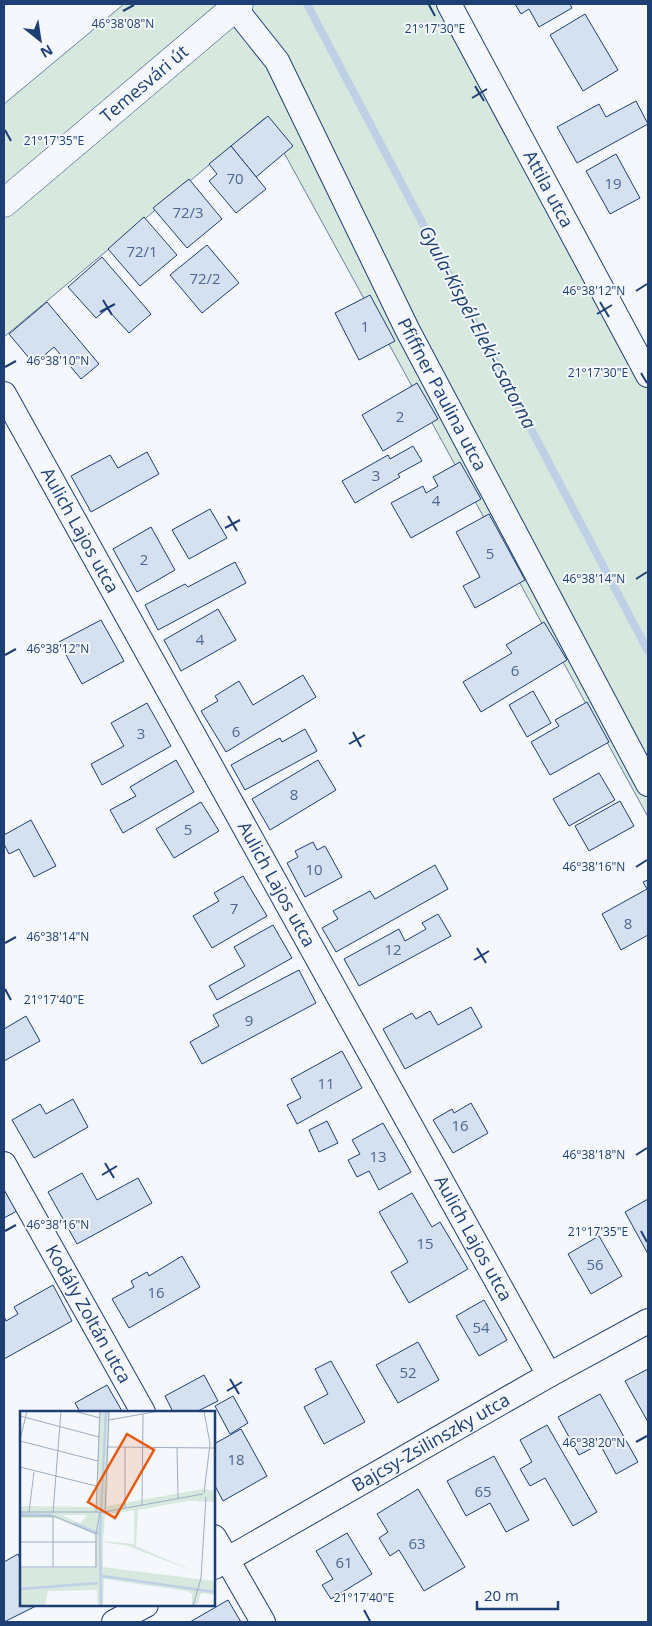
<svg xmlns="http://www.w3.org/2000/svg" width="652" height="1626" font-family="'Open Sans',sans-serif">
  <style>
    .green { fill: #d7e8df; stroke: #687fa3 }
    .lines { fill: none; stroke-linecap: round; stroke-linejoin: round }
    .stream { stroke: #bed0e5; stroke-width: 8 }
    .building { fill: #d5e0f0; stroke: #1d3f73 }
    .street-casing { stroke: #1d3f73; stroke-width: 26 }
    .secondary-casing { stroke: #1d3f73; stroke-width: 29 }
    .street { stroke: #f4f7fb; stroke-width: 24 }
    .secondary { stroke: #f4f7fb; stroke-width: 28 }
    .ticks { fill: none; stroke: #1d3f73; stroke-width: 2 }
    .labels { text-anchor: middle; stroke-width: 4; stroke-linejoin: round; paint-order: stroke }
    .number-label { font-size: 15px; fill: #4b6792 }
    .street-label { font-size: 18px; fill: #1d3f73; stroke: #f4f7fb }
    .water-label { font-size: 19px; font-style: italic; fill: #1d3f73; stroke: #f4f7fb }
    .inset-river { fill: none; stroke: #bed0e5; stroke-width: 2.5 }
    .inset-road { fill: none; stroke: #9eadc5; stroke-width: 1 }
    .view { fill: #e8590c; fill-opacity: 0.15; stroke: #e8590c; stroke-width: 2.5 }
    .inset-edge { fill: none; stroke: #1d3f73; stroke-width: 2.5 }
    .ticks-label { font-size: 12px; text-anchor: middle; fill: #1d3f73; stroke: #f4f7fb; stroke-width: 4; stroke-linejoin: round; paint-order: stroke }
  </style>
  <rect width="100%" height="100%" fill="#f4f7fb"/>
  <path class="green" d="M124,4H460L648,349V817L265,118L4,337V104Z"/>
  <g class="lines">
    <path class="stream" d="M307,4L648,651"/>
  </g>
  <g class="building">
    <path d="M515,4H570L572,8L539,27L529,9L521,14Z"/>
    <path d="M585,14L618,70L583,91L550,35Z"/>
    <path d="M636,101L648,124L577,163L557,127L599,104L606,117Z"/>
    <path d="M268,116L293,146L256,177L231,146Z"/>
    <path d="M231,146L266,189L236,213L209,181L217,174L209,164Z"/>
    <path d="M616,154L640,198L610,214L586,171Z"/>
    <path d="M189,179L222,219L187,248L153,208Z"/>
    <path d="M144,217L177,255L140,286L108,249Z"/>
    <path d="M207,245L239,283L202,313L170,275Z"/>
    <path d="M102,257L151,314L129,333L107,309L96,318L68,287Z"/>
    <path d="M370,295L395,341L359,360L335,313Z"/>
    <path d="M47,302L99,364L81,379L54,347L34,364L9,334Z"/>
    <path d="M417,383L438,419L383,451L362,415Z"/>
    <path d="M413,446L422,461L398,474L400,477L355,503L342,481L388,455L390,459Z"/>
    <path d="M147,452L159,474L91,512L71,476L110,455L118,468Z"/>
    <path d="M460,462L481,499L411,538L391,503L423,486L426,493L438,486L433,477Z"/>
    <path d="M210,509L227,538L189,559L172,530Z"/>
    <path d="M489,514L525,580L475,608L463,586L480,577L456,532Z"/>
    <path d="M151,527L175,570L137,592L113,549Z"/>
    <path d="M235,562L246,583L158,630L145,605L185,584L188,587Z"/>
    <path d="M218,609L236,640L181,671L164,640Z"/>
    <path d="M101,620L124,661L82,684L59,642Z"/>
    <path d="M544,622L567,660L481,712L463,682L512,653L506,645Z"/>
    <path d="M303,675L316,697L226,752L201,711L218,701L215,696L239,681L253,705Z"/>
    <path d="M533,691L551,723L527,737L509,705Z"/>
    <path d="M587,702L609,742L550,775L531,742L559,726L555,720Z"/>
    <path d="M147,703L171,746L102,785L91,764L124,746L111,723Z"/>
    <path d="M305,729L317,751L245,790L231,765L280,738L282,742Z"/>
    <path d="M176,760L194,792L123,833L110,810L136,796L130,787Z"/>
    <path d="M318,760L336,790L270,830L252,799Z"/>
    <path d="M599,773L615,800L569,826L553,799Z"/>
    <path d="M620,801L634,826L589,851L575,826Z"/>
    <path d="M201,802L219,831L174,858L156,829Z"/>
    <path d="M31,820L56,866L34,877L19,849L9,854L4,844V835Z"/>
    <path d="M313,842L317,850L325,846L342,877L305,897L287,863L298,857L295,851Z"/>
    <path d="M435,865L448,889L336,952L322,928L338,919L333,911L370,891L375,899Z"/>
    <path d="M243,876L267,916L212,948L193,916L219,901L214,893Z"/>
    <path d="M648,880V935L621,950L602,914L647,889L643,882Z"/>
    <path d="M438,914L451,936L359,986L344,959L399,929L405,941L426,929L422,923Z"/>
    <path d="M273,925L292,958L217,1000L209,986L245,966L234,947Z"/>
    <path d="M299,970L316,1003L202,1064L190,1042L219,1026L213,1015Z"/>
    <path d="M471,1007L482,1027L405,1069L383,1029L412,1013L416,1019L430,1011L438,1025Z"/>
    <path d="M26,1016L40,1041L4,1061V1029Z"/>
    <path d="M342,1051L362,1088L297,1124L287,1105L301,1098L291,1079Z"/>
    <path d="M73,1099L88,1127L34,1158L12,1120L40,1104L46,1114Z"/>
    <path d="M471,1103L488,1133L453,1153L433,1120L452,1109L454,1113Z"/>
    <path d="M327,1121L338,1143L319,1152L309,1130Z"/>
    <path d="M383,1123L411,1172L379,1190L369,1171L357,1177L348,1160L360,1154L352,1140Z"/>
    <path d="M82,1173L97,1200L138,1178L152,1203L77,1244L48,1192Z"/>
    <path d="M4,1188L17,1211L4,1218Z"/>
    <path d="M412,1193L432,1227L440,1222L468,1269L409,1303L391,1272L408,1262L379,1212Z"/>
    <path d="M648,1199V1254L625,1212Z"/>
    <path d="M599,1236L622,1276L591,1294L568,1254Z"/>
    <path d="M182,1256L200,1287L129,1328L112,1299L134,1287L131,1281L147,1272L149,1276Z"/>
    <path d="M53,1285L72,1321L4,1359V1316L6,1321L18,1314L14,1307Z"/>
    <path d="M484,1300L507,1340L479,1356L456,1316Z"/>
    <path d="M418,1342L439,1380L398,1403L376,1365Z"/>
    <path d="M331,1361L365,1422L324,1444L304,1407L328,1394L315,1369Z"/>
    <path d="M648,1369V1422L625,1381Z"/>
    <path d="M204,1375L218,1401L196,1412H173L165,1396Z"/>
    <path d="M107,1385L122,1411L80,1412L75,1403Z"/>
    <path d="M600,1394L638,1462L616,1474L600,1444L579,1455L558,1417Z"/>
    <path d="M233,1396L248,1423L230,1434L215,1406Z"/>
    <path d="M547,1425L597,1512L573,1526L545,1478L530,1486L520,1469L532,1462L520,1440Z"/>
    <path d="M241,1429L267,1476L223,1501L214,1484V1444Z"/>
    <path d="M494,1456L529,1520L506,1532L490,1503L466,1516L447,1481Z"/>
    <path d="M418,1489L465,1567L424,1591L399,1550L390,1556L379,1538L388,1532L377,1514Z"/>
    <path d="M347,1533L372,1574L331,1599L322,1585L333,1579L316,1551Z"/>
    <path d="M18,1554L21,1561V1605H38L4,1622V1562Z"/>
    <path d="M228,1600L241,1622H190Z"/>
  </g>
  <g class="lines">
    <g class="street-casing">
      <g id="street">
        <path id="s1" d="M449,4L648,375"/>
        <path id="s2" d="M234,7L277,61L407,329L648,784"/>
        <path id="s3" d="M4,394L549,1375"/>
        <path id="s4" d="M4,1164L143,1412"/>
        <path d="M214,1537L263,1622"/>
        <path id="s5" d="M214,1567L549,1375L648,1321"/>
        <path d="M114,1622L146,1605"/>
      </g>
    </g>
    <g class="secondary-casing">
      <g id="secondary">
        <path id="s6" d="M4,203L239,4"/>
      </g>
    </g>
    <use href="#street" class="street"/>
    <use href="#secondary" class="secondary"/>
  </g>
  <path class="ticks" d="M429,5L435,16M123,11L134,5M475,86L484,101M472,98L487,89M5,130L11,141M636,291L647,284M103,300L112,315M600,302L609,317M100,312L115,304M597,314L612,305M5,367L16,361M641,373L647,383M228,516L237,531M225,528L240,520M636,579L647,572M5,655L16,649M353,732L361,747M349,744L365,735M636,867L647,860M5,943L16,937M477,948L486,963M474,960L489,951M5,989L11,1000M636,1155L647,1148M105,1163L114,1178M102,1175L117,1166M5,1231L16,1225M641,1231L647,1242M230,1379L239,1394M227,1391L242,1382M636,1442L647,1436M364,1610L370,1621"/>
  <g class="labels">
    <g class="number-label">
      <text x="235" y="184">70</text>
      <text x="613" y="189">19</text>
      <text x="188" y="218">72/3</text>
      <text x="142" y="257">72/1</text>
      <text x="205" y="284">72/2</text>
      <text x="365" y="332">1</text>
      <text x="400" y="422">2</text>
      <text x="376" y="481">3</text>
      <text x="436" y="506">4</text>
      <text x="490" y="559">5</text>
      <text x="144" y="565">2</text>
      <text x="200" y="645">4</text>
      <text x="515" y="676">6</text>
      <text x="236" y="737">6</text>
      <text x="141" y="739">3</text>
      <text x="294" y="800">8</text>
      <text x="188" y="835">5</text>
      <text x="314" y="875">10</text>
      <text x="234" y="914">7</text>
      <text x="628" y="929">8</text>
      <text x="393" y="955">12</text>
      <text x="249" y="1026">9</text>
      <text x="326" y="1089">11</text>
      <text x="460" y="1131">16</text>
      <text x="378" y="1162">13</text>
      <text x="425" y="1249">15</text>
      <text x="595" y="1270">56</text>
      <text x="156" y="1298">16</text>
      <text x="481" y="1333">54</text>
      <text x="408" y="1378">52</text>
      <text x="236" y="1465">18</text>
      <text x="483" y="1497">65</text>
      <text x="417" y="1549">63</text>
      <text x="344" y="1568">61</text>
    </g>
    <g class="street-label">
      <text dy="6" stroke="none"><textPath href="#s6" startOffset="184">Temesvári út</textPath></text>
      <text dy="6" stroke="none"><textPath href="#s1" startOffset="210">Attila utca</textPath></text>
      <text dy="6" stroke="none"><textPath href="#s2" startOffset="441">Pfiffner Paulina utca</textPath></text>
      <text dy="6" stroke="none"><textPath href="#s3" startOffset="156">Aulich Lajos utca</textPath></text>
      <text dy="6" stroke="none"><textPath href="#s3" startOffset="561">Aulich Lajos utca</textPath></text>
      <text dy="6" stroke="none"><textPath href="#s3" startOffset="966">Aulich Lajos utca</textPath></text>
      <text dy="6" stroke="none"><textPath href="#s4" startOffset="172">Kodály Zoltán utca</textPath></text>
      <text dy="6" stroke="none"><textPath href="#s5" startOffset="250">Bajcsy-Zsilinszky utca</textPath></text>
    </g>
    <g class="water-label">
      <text transform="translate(478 327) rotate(62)" y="7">Gyula-Kispél-Eleki-csatorna</text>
    </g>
  </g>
  <g transform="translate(20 1411)">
    <rect width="195" height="195" fill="#f4f7fb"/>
    <path d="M79,0H90L87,95L183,78L195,80V91L168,90L118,99L116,135L178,162L108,135L83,131V156L195,170V184L181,182L177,195H172V183L167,180L84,168L83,195H78L77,179L28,180L25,195H0V157H75V123L35,107H0V95L76,96ZM114,99V133L83,130L85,104ZM42,104H67L60,113Z" fill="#d7e8df" fill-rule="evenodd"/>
    <path class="inset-river" d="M0,103L32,104M54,112L80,123M82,165L195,181M0,178L78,172M81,195L80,123L86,0"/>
    <path class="inset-road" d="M54,0L80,7M0,5L79,26M89,9L139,0M0,29L7,0M0,30L78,50M88,36L195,37M157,37L158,87M0,56L76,75M184,82L190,33L184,0M122,94L123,3M105,97V36M0,101H84L183,83M9,101L14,61M76,101L80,0M85,101L89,0M33,102L41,0M0,105H34L76,123M33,105V156M76,123L80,101M0,131H76M0,156H76V123M173,195L181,167L186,86"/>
    <path class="view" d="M107,23L134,39L95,107L68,91Z"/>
    <rect width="195" height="195" class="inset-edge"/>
  </g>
  <g class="ticks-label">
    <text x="123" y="28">46°38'08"N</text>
    <text x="435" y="33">21°17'30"E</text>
    <text x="54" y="145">21°17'35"E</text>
    <text x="594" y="295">46°38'12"N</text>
    <text x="58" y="365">46°38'10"N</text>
    <text x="598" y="377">21°17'30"E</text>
    <text x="594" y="583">46°38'14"N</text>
    <text x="58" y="653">46°38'12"N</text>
    <text x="594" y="871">46°38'16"N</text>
    <text x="58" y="941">46°38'14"N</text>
    <text x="54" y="1004">21°17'40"E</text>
    <text x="594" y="1159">46°38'18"N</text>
    <text x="58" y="1229">46°38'16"N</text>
    <text x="598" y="1236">21°17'35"E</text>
    <text x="594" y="1447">46°38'20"N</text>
    <text x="364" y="1602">21°17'40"E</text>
  </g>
  <rect width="652" height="1626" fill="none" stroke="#1d3f73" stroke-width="10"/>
  <g transform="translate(40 40) rotate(150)" stroke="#f4f7fb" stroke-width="4" paint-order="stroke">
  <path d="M0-4L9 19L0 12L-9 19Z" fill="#1d3f73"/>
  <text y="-8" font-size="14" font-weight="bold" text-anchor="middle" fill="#1d3f73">N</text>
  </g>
  <path d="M477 1601v8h81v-8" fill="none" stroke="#1d3f73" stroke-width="2.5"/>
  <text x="484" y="1601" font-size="15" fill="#1d3f73" stroke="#f4f7fb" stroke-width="4" paint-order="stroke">20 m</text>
</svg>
